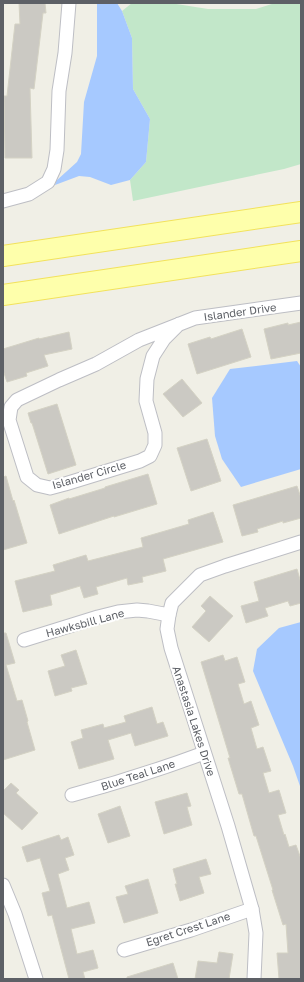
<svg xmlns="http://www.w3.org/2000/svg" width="304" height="982" font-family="'Golos Text',sans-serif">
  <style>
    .green { fill: #c2e7c9 }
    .water { fill: #a6c9ff }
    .building { fill: #cbc9c3; stroke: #d4d2c4 }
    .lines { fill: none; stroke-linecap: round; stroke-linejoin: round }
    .street-casing { stroke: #bdbec4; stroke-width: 15 }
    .primary-casing { stroke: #f2e25c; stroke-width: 22 }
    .street { stroke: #fff; stroke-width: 13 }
    .primary { stroke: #feffab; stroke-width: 20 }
    .labels { text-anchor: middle; stroke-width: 4; stroke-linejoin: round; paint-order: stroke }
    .street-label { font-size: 11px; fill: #5d6066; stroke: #fff }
  </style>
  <rect width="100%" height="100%" fill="#f0efe6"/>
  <path class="green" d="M132,3H170L208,9H256L275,3H301V164L284,169L133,201L130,180L146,162L150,119L133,89L132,38L122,11Z"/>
  <g class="water">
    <path d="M97,3H117L122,11L132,38L133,89L150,119L146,162L130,180L111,185L90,177L79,176L55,185L56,181L77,162L81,154L84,102L97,56Z"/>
    <path d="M297,361L301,367V469L241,487L222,459L215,436L212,398L230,369Z"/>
    <path d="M301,622V789L293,766L253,671L257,649L279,628Z"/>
  </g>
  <g class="building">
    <path d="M19,3H45L46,13H43L34,89L30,88L32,158H5L4,96H7L15,24H20Z"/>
    <path d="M301,322V353L271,359L264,329L288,323V325Z"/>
    <path d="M242,329L251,357L197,374L188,344L210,337L211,339Z"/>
    <path d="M69,332L72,349L44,355L48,366L26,373L27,376L7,382L3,370V349L39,338V339Z"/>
    <path d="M182,379L202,403L183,417L163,394Z"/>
    <path d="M57,404L76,465L48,474L32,423H31L28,413Z"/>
    <path d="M207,439L221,481L191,491L177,448Z"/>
    <path d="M148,474L157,504L114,517V516L59,534L50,505L69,498V499L105,488V487Z"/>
    <path d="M6,476L13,501L14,500L27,543L3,550V477Z"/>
    <path d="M297,486L301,498V518L283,523V521L257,529L258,532L242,536L233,505Z"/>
    <path d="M213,512L223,542L163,559L166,571L142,577L143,582L128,585L127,578L96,587L98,594L84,598L80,586L50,595L52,605L23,612L15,581L55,571L53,565L86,555L88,561L143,547L141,538L189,524L188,520Z"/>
    <path d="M297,569L301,583V603L290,606L288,601L265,608L268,616L246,623L241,606L259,601L254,582Z"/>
    <path d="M210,596L233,616L209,642L192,627L206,611L201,606Z"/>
    <path d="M3,633H6L15,663L6,665L17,701L22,700L28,721L27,722L35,750L3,760Z"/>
    <path d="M76,650L87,684L71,688L72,691L55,696L48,671L65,666L61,655Z"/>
    <path d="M223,655L225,661L237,657L245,682L238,684L244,704L251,701L259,725L251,728L257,749L263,747L271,771L263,773L269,793L279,790L286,813L278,815L284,835L285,834L289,847L296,845L301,859V979H279L277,953H288L286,924L283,925L272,890H273L256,836H254L242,794H239L228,758H230L201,662Z"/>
    <path d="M152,707L157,724L163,722L168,736L135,746L131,733L108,740L114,759L79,769L71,742L83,738L81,730L103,724L104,728L126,722L124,716Z"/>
    <path d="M11,783L19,790L16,793L38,813L22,830L3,813V791Z"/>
    <path d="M187,793L191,806L187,807L192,825L164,834L155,802Z"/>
    <path d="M120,806L130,836L108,843L98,814Z"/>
    <path d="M59,835L61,840L68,837L74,855L65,858L69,870L58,874L67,908L89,902L95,923L71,929L77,954L93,950L98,968L83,972L85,979H69L52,915L48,916L42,893L50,891L40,858L27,862L22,847Z"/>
    <path d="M206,859L211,874L199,877L204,893L180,901L175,884H177L173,869Z"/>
    <path d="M148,879L158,913L124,923L116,897L128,894L125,886Z"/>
    <path d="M219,952L233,954L229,979H195L198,961L217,963Z"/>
    <path d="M173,963L178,979H127V977Z"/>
  </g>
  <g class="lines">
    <g class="street-casing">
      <g id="street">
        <path d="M3,201L29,194L48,182L54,169L57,150L59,91L65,53L69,3"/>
        <path d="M179,324L164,339L153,356L147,379L146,401L155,433V445L150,456L140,461L65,484L50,488L37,485L27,477L9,420L11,407L17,400L59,380L96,364L139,340L195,318L301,303"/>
        <path d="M24,640L98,617L118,612L137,610L148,611L169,615"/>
        <path d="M72,795C117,783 161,769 204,753"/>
        <path d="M3,885L15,914L36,979"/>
        <path d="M124,950L191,930L252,909"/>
        <path d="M254,979L256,933L252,909L228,826L171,648L167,629L169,615L172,603L200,575L225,566L301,542"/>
      </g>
    </g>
    <g class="primary-casing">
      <g id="primary">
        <path d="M3,256L301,212"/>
        <path d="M3,295L301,251"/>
      </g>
    </g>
    <use href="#street" class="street"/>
    <use href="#primary" class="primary"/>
  </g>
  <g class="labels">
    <g class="street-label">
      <text transform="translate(240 312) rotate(-8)" y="4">Islander Drive</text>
      <text transform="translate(89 475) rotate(-16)" y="4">Islander Circle</text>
      <text transform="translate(85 623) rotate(-15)" y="4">Hawksbill Lane</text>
      <text transform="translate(194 721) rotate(72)" y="4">Anastasia Lakes Drive</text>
      <text transform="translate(138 775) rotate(-18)" y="4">Blue Teal Lane</text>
      <text transform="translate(188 929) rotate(-18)" y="4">Egret Crest Lane</text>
    </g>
  </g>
  <rect width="304" height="982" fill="none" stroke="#5d6066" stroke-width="8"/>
</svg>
